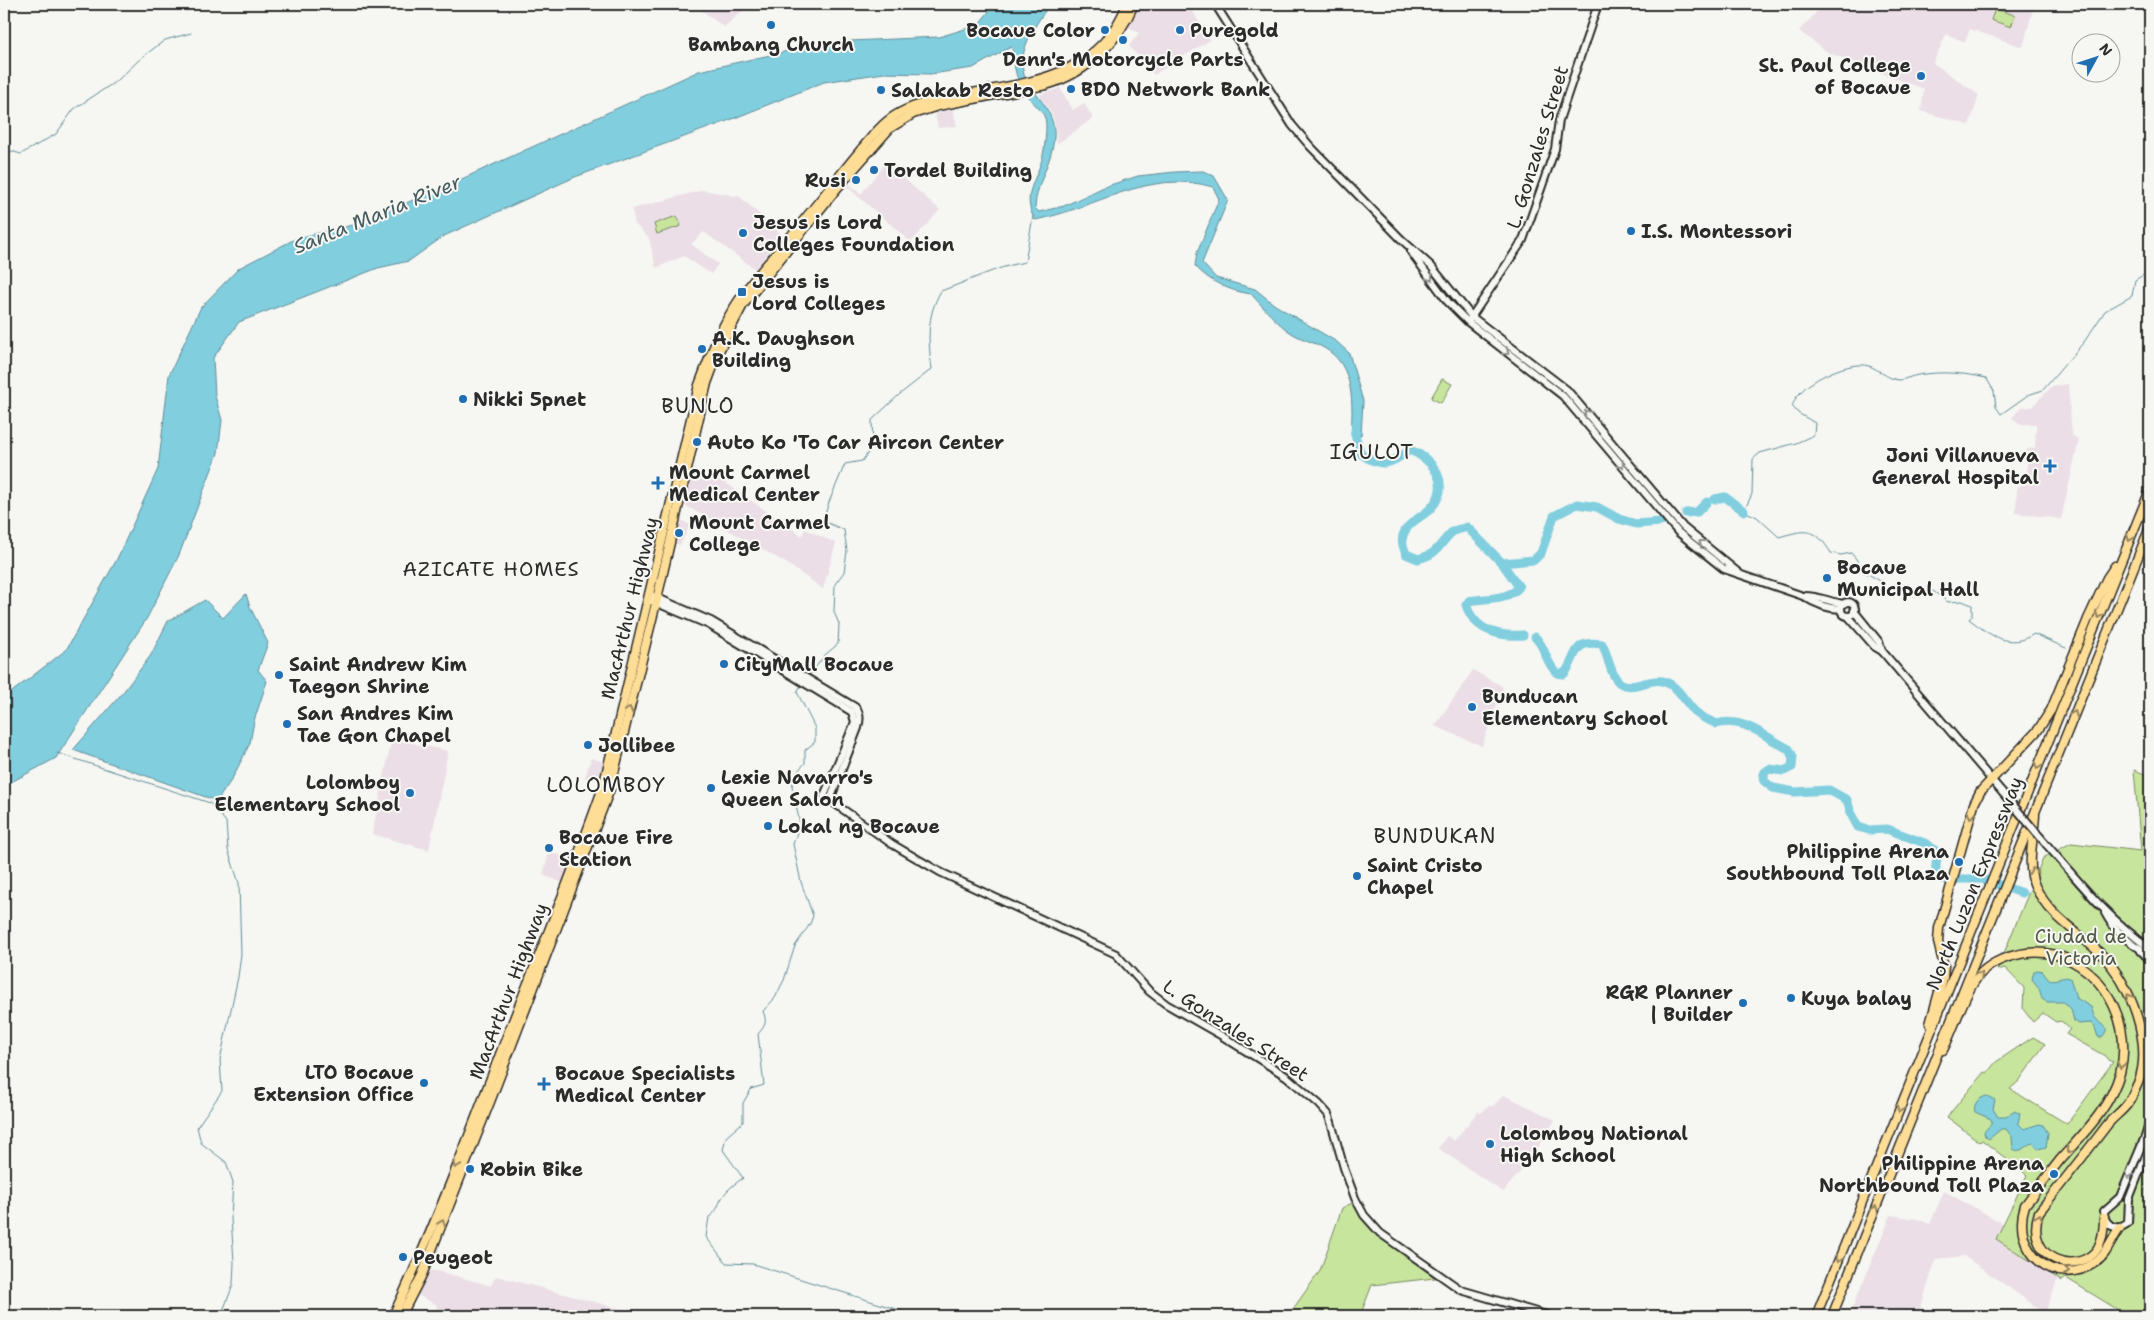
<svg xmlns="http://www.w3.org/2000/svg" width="2154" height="1320" font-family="'Shantell Sans',sans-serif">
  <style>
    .built { fill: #ebdee6 }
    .green { fill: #c7e59c; stroke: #798864 }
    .water { fill: #81cedf; stroke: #5f8d97 }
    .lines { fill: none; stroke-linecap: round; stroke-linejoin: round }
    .stream { stroke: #5f8d97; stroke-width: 1 }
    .river { stroke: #81cedf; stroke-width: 9 }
    .secondary-casing { stroke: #2b2b2b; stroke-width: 10 }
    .highway-casing { stroke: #2b2b2b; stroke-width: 11 }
    .secondary { stroke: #f6f6f2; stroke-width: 6 }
    .highway { stroke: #fedd96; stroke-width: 8 }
    .secondary-bridge-casing { stroke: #2b2b2b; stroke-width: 10; stroke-linecap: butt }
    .secondary-bridge { stroke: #f6f6f2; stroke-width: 6 }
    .oneway { stroke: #90908e }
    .oneway2 { stroke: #948460 }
    .poi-dot { fill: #1f6fb2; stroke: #f6f6f2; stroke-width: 2 }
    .labels { text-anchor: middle; stroke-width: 4; stroke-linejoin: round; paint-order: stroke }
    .poi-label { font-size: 19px; font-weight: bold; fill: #2b2b2b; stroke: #f6f6f2; text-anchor: start }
    .street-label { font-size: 19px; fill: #2b2b2b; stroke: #f6f6f2 }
    .park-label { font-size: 19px; fill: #525a47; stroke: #f6f6f2 }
    .water-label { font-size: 20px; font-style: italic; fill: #455c61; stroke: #f6f6f2 }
    .neighbourhood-label { font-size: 20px; letter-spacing: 1px; fill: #2b2b2b; stroke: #f6f6f2 }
    .quarter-label { font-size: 21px; letter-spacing: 1px; fill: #2b2b2b; stroke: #f6f6f2 }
  </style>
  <rect width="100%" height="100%" fill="#f6f6f2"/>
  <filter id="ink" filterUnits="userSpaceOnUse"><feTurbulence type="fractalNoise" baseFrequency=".02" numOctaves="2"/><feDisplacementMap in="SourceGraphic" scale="10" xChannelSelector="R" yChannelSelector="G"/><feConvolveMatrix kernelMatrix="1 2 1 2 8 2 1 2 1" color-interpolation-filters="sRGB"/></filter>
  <g filter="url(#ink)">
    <g class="built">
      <path d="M693,4H750L724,27Z"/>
      <path d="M1137,4H1188L1210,40L1154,75L1129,46L1139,33L1127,26Z"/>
      <path d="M1824,4H2021L2033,9L2023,47L1970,29L1965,42L1946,34L1933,63L1979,95L1969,125L1921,111L1924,89L1829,53L1799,31Z"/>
      <path d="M1060,88L1073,110L1084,103L1093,118L1057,144L1055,125L1051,112L1039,95Z"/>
      <path d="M953,110L957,126L938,128L935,113Z"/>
      <path d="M886,163L940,210L911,242L845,185L847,182L861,194Z"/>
      <path d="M703,190L740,197L782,235L755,269L704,232L691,244L718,264L711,274L684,256L656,268L649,238L635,224L632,209Z"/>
      <path d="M2068,384L2072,435L2079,440L2061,519L2016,513L2017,486L2027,484V449L2035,448L2036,424H2021L2012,418L2021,407H2032L2051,387Z"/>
      <path d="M690,468L723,481L802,536L805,529L836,543L823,589L786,563L681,503Z"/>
      <path d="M676,517L690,525L680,545L670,541Z"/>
      <path d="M1473,670L1503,687L1482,746L1435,726Z"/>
      <path d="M392,739L448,751L429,850L372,834Z"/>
      <path d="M591,758L603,762L598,781L585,778Z"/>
      <path d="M549,853L573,858L563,883L543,875Z"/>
      <path d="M1504,1095L1555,1120L1530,1160L1503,1192L1438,1148L1447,1136L1454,1141L1478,1112L1481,1113L1489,1106H1493Z"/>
      <path d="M1944,1191L2004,1224L1997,1239L2058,1278L2045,1313L1964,1256L1936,1259L1918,1316H1849L1891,1215L1917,1219L1930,1224Z"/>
      <path d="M427,1270L442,1272L491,1286L496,1276L647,1316H435L437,1305L416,1294Z"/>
    </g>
    <g class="green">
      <path d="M1995,9L2015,15L2011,27L1991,20Z"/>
      <path d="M677,216L681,226L657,234L654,224Z"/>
      <path d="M1442,379L1452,384L1441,403L1431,398Z"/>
      <path d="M2134,770L2150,776V1316H2128L2066,1278L2062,1281L1996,1239L2027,1175L1982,1140L1980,1142L1947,1117L1984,1072L1987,1073L1996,1062L2033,1037L2045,1044L2019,1081L2010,1089L2067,1124L2113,1062L2108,1060L2105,1056L2066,1034L2070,1029L2061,1021L2056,1022L2043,1013L2033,1022L2023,1009L2024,988L2005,968L1997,970L2043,858L2071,843L2141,851Z"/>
      <path d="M1352,1203L1377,1234L1435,1278L1372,1285L1360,1316H1288L1320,1271L1342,1208Z"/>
    </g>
    <g class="water">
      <path d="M995,4H1050C1033,28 1008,63 1033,90C1044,103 1056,119 1054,138C1052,163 1036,183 1035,208L1039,212L1064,206L1104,187L1138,176L1175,172L1203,171L1214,176L1228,200L1202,263L1216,278L1255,289L1275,305L1337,342L1349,353L1363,401L1361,435H1351C1353,405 1355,365 1324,348C1314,342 1303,340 1293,334C1277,324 1263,307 1251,294C1229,291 1210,282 1195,266L1197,253L1219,199L1213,187C1148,168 1095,209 1035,220C1020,195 1038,179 1043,155C1045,146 1046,134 1046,124C1046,110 1030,103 1023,90C1020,84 1016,76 1015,69C1013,60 1015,56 1011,47L973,68L931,74L884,73L824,82L730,120L575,177L444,236L409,261L378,268L239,322L213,358L215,396L222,420L218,453L179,555L147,618L56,758L4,786V698L66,650L117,559L158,469L169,375L201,307L239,268L297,238L357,224L453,183L699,71L828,42L939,37L978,25Z"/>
      <path d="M246,594L250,607L268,643L258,670L267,681L254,721L250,743L232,779L217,801L73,750L124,691L151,655L168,621L205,600L223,618Z"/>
      <path d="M2038,970L2042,971L2048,979C2057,982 2063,975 2070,978L2076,998L2091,1007C2092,1010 2093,1013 2094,1016C2099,1025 2113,1025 2102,1037H2098L2094,1025L2091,1023L2079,1024L2074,1021L2071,1009L2064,1002H2047L2042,999L2039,988L2032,979L2034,971Z"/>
      <path d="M1987,1096L1995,1100L1993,1109L1998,1117H2006L2015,1111L2020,1114L2018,1123L2024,1129L2039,1124L2043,1125L2048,1133L2046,1147L2038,1149L2033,1143C2024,1145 2022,1154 2013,1149L2012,1137L2006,1129H2001L1989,1139L1985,1136L1984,1132L1992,1123L1991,1119L1975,1112C1973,1104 1978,1098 1987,1096Z"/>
    </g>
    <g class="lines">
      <g class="stream">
        <path d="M4,149L21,154L56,134L74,109L118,80L141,58L165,40L191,33"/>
        <path d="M1882,582L1861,570L1857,560L1851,553L1841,555L1831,553C1815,527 1807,529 1779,537L1757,517L1744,511L1752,494L1753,459L1760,453L1796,443L1814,435L1815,423L1798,413L1792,406C1794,402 1796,396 1800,393C1811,379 1851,360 1869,366C1879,369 1888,380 1900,380C1906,379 1912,376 1918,375C1942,371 1963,373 1986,378L1994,391L1996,407L2001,414L2028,395L2043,390L2084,342L2105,311L2132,296L2135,280L2145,274L2150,275"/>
        <path d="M1896,584L1909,585L1920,593L1933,591L1948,602L1962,601L1972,605V616L1969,619C1990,635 2008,650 2034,634L2066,648"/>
        <path d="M808,677L825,655L838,644L839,624L834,612L835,584L844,572L847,551L844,530L823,521L829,502L845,464L862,461L873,446L872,420L900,394L932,369C928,342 926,316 941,291C969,281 996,267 1025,262L1033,216"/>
        <path d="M802,684L797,692L815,728V742L805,750V763L796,773L792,786L800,824L793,844L801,882L813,916L810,924L795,946L784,980L775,998L763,1011C767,1022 766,1025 758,1034L764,1085L751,1089L743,1103V1122L726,1137L723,1150L743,1178C735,1184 727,1189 722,1198C717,1206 718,1211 709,1217L706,1237L726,1263L753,1264L918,1316"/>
        <path d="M57,753L210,803L226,822L228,850L239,883L241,954L238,977L220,1060L222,1091L197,1127L201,1143L226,1162L233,1182L231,1218L234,1262L233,1285L221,1316"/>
      </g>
      <g class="river">
        <path d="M1356,424L1355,435L1361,454C1382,468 1390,465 1410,450C1434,460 1452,484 1431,508C1424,516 1410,521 1405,531C1400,539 1403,546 1406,554L1418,559C1440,553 1437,546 1452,532C1456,529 1463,529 1467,527L1502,563L1519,587C1509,600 1484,598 1469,601L1466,605C1475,631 1499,637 1523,635"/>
        <path d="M1715,499L1725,497L1744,511"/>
        <path d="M1686,513L1697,512L1707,502"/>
        <path d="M1502,563L1534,560L1541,553L1554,516L1577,504L1597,507L1619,519L1636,524L1661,522"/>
        <path d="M1535,637C1547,649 1544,661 1557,673L1564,674C1578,657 1571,639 1602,644C1608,654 1610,676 1620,683C1633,691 1649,678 1662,681C1680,685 1685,705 1699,715C1704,719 1711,721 1717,724C1744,716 1766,738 1789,749L1793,757L1792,767L1784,771L1769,769L1764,773V781L1773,788L1795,792L1829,790L1847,800L1852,816L1858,827L1869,830L1887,829L1927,844L1938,853C1936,865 1933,870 1942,879H1982L2022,893"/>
      </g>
      <g class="secondary-casing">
        <g id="secondary">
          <path d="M1215,4L1292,125L1310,146L1401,239L1431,266L1472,317L1567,390L1683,527L1740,574"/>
          <path d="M1411,252L1448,302L1468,322L1563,396L1678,532L1724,569L1803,596C1814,603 1828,609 1841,609"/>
          <path d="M1470,319L1523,240L1555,149L1559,120L1598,4"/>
          <path d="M653,596L711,621L855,707C861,714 860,720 858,728L830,800"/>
          <path d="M1803,596C1817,595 1829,602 1844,604"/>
          <path d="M652,601L709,625L852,712L855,722L824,796L892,844L940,872L1116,954L1149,991L1166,1004L1222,1036L1286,1076L1319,1104L1328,1114L1331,1122L1344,1168L1355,1198L1364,1215L1380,1233L1461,1290L1550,1316"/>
          <circle cx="1848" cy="609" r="7"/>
          <path d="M1854,611L1879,642L1882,651L2002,792"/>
          <path d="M1848,616L1875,647L1882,651"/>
          <path d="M2047,845C2079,882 2109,920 2150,948"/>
          <path d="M2105,913C2115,932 2131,945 2150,954"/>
          <path d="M2141,951L2150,960"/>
          <path d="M2150,1097V1107"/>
          <path d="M2150,1121L2145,1137L2120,1197L2104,1211C2104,1226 2117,1232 2128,1223L2129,1199L2150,1145"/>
        </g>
      </g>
      <g class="highway-casing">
        <g id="highway">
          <path d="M2035,815C2034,837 2026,866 2035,886C2048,915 2079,933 2101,954C2130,982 2154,1044 2138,1083C2135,1089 2132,1098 2128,1103C2123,1111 2113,1117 2107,1125C2085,1154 2062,1183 2039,1212C2023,1261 2079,1277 2098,1248C2103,1239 2104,1227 2104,1217"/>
          <path d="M1930,1024L1943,978L1944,966L1938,942L1939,928L1974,804L1980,792L2038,730L2051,710L2088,619L2107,578L2115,566"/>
          <path d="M1943,1050C1954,1029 1966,987 1982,972C1994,961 2011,955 2027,953C2091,946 2136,1015 2120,1073C2110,1108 2083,1134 2060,1160C2048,1175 2037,1190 2025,1205C2010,1250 2054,1291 2096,1262C2107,1255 2112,1238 2120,1228"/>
          <path d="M393,1316C434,1229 468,1139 502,1049C536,962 572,876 603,787L699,385C710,356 720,328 737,303C755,275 779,252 799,226C819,202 838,177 859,152C870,139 881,124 896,115C912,105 932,101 950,97C1019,83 1098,82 1127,4"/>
          <path d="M401,1316L422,1275L495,1089L610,789L656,603L707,383L719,351L743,305L838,187L890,128L913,114L938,106L1046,85C1087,73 1118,43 1134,4"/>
          <path d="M1816,1316L2150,490"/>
          <path d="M1832,1316L2150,527"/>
        </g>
      </g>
      <use href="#secondary" class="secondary"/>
      <use href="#highway" class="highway"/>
      <g class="secondary-bridge-casing">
        <path id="secondary-bridge" d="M2002,792L2047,845"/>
      </g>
      <use href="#secondary-bridge" class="secondary-bridge"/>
    </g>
    <defs><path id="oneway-chevron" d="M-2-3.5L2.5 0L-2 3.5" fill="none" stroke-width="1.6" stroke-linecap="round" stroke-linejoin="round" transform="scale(1.25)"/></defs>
    <g class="oneway">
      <use href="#oneway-chevron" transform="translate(1430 278) rotate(54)"/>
      <use href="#oneway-chevron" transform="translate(1506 352) rotate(37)"/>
      <use href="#oneway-chevron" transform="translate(1587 413) rotate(-131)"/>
      <use href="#oneway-chevron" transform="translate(1621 465) rotate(50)"/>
      <use href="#oneway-chevron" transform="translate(1702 543) rotate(-142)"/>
      <use href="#oneway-chevron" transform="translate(2129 1175) rotate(113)"/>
    </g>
    <g class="oneway2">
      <use href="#oneway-chevron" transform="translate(2130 538) rotate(113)"/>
      <use href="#oneway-chevron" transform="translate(2099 615) rotate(112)"/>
      <use href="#oneway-chevron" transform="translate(629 710) rotate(-76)"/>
      <use href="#oneway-chevron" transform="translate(2074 714) rotate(-68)"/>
      <use href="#oneway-chevron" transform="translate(2038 766) rotate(112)"/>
      <use href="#oneway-chevron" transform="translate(1971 815) rotate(104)"/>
      <use href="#oneway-chevron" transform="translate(2033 871) rotate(-95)"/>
      <use href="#oneway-chevron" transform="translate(1980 975) rotate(-46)"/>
      <use href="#oneway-chevron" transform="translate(2129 997) rotate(-118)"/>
      <use href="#oneway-chevron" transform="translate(2121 1065) rotate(100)"/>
      <use href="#oneway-chevron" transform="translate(1900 1109) rotate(112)"/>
      <use href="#oneway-chevron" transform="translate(2069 1150) rotate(130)"/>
      <use href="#oneway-chevron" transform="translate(456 1165) rotate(113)"/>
      <use href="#oneway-chevron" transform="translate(1875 1209) rotate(-68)"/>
      <use href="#oneway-chevron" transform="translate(2039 1217) rotate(-68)"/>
      <use href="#oneway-chevron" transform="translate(442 1223) rotate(-68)"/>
      <use href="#oneway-chevron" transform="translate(1839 1259) rotate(112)"/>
      <use href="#oneway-chevron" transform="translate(2066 1271)"/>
    </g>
  </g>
  <g class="poi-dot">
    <circle cx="771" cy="25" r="5"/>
    <circle cx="1105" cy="30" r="5"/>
    <circle cx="1180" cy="30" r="5"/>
    <circle cx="1123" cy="40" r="5"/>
    <circle cx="1921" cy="76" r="5"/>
    <circle cx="1071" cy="89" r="5"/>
    <circle cx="881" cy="90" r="5"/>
    <circle cx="874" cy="170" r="5"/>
    <circle cx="856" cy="180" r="5"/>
    <circle cx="1631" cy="231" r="5"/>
    <circle cx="743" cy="233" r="5"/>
    <rect x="737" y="287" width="10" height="10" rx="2.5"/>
    <circle cx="702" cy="349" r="5"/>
    <circle cx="463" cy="399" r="5"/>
    <circle cx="697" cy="442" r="5"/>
    <path d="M2047.5 458.5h5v5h5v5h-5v5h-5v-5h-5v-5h5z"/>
    <path d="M655.5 475.5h5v5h5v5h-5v5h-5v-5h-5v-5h5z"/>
    <circle cx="679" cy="533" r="5"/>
    <circle cx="1827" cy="578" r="5"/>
    <circle cx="724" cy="664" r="5"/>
    <circle cx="279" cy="675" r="5"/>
    <circle cx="1472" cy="707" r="5"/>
    <circle cx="287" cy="724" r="5"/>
    <circle cx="588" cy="745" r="5"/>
    <circle cx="711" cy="788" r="5"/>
    <circle cx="410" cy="793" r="5"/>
    <circle cx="768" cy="826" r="5"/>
    <circle cx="549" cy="848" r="5"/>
    <circle cx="1959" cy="862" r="5"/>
    <circle cx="1357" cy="876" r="5"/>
    <circle cx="1791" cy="998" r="5"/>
    <circle cx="1743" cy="1003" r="5"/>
    <circle cx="424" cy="1083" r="5"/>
    <path d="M541.5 1076.5h5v5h5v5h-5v5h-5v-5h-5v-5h5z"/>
    <circle cx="1490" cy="1144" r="5"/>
    <circle cx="470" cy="1169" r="5"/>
    <circle cx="2054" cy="1174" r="5"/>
    <circle cx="403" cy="1257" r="5"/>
  </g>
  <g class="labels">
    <g class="poi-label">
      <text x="1095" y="37" text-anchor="end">Bocaue Color</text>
      <text x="1190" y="37">Puregold</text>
      <text x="771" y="51" text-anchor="middle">Bambang Church</text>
      <text x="1123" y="66" text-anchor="middle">Denn's Motorcycle Parts</text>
      <text x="1911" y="72" text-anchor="end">St. Paul College<tspan x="1911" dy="22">of Bocaue</tspan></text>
      <text x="1081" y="96">BDO Network Bank</text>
      <text x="891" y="97">Salakab Resto</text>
      <text x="884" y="177">Tordel Building</text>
      <text x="846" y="187" text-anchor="end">Rusi</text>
      <text x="753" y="229">Jesus is Lord<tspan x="753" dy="22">Colleges Foundation</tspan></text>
      <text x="1641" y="238">I.S. Montessori</text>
      <text x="752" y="288">Jesus is<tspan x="752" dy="22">Lord Colleges</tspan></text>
      <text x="712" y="345">A.K. Daughson<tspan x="712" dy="22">Building</tspan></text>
      <text x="473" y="406">Nikki 5pnet</text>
      <text x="707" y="449">Auto Ko 'To Car Aircon Center</text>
      <text x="2039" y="462" text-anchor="end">Joni Villanueva<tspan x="2039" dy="22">General Hospital</tspan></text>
      <text x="669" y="479">Mount Carmel<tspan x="669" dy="22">Medical Center</tspan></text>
      <text x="689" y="529">Mount Carmel<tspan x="689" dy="22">College</tspan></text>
      <text x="1837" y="574">Bocaue<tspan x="1837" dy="22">Municipal Hall</tspan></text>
      <text x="289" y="671">Saint Andrew Kim<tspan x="289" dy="22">Taegon Shrine</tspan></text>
      <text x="734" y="671">CityMall Bocaue</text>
      <text x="1482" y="703">Bunducan<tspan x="1482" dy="22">Elementary School</tspan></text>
      <text x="297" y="720">San Andres Kim<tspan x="297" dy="22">Tae Gon Chapel</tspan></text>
      <text x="598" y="752">Jollibee</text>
      <text x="721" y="784">Lexie Navarro's<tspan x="721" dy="22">Queen Salon</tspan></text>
      <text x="400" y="789" text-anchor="end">Lolomboy<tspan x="400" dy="22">Elementary School</tspan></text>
      <text x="778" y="833">Lokal ng Bocaue</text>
      <text x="559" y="844">Bocaue Fire<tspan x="559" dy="22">Station</tspan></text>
      <text x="1949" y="858" text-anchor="end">Philippine Arena<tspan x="1949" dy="22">Southbound Toll Plaza</tspan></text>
      <text x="1367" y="872">Saint Cristo<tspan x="1367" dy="22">Chapel</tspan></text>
      <text x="1733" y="999" text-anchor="end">RGR Planner<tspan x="1733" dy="22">| Builder</tspan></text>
      <text x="1801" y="1005">Kuya balay</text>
      <text x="414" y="1079" text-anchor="end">LTO Bocaue<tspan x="414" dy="22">Extension Office</tspan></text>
      <text x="555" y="1080">Bocaue Specialists<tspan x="555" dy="22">Medical Center</tspan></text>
      <text x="1500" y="1140">Lolomboy National<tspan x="1500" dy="22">High School</tspan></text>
      <text x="2044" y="1170" text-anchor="end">Philippine Arena<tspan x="2044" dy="22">Northbound Toll Plaza</tspan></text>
      <text x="480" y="1176">Robin Bike</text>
      <text x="413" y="1264">Peugeot</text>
    </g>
    <g class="street-label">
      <text transform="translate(1537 147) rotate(-73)" y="7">L. Gonzales Street</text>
      <text transform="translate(629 608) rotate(-76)" y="7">MacArthur Highway</text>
      <text transform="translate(1974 883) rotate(-68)" y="7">North Luzon Expressway</text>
      <text transform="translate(508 991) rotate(-69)" y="7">MacArthur Highway</text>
      <text transform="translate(1236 1030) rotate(33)" y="7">L. Gonzales Street</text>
    </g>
    <g class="park-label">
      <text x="2081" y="943">Ciudad de<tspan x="2081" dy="22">Victoria</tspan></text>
    </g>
    <g class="water-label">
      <text transform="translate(377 214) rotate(-22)" y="7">Santa Maria River</text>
    </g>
    <g class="neighbourhood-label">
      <text x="491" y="576">AZICATE HOMES</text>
    </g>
    <g class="quarter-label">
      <text x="698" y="413">BUNLO</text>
      <text x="1372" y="459">IGULOT</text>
      <text x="606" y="792">LOLOMBOY</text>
      <text x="1435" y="843">BUNDUKAN</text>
    </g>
  </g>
  <rect width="2154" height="1320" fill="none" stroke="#f6f6f2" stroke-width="20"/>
  <rect x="10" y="10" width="2134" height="1300" fill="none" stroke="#2b2b2b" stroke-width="2" filter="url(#ink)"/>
  <g transform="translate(2096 58) rotate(50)"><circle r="24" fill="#f6f6f2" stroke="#a5a5a2"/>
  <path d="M0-4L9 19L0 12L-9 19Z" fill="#1f6fb2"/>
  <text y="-8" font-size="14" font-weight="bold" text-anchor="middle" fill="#2b2b2b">N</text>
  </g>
</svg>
